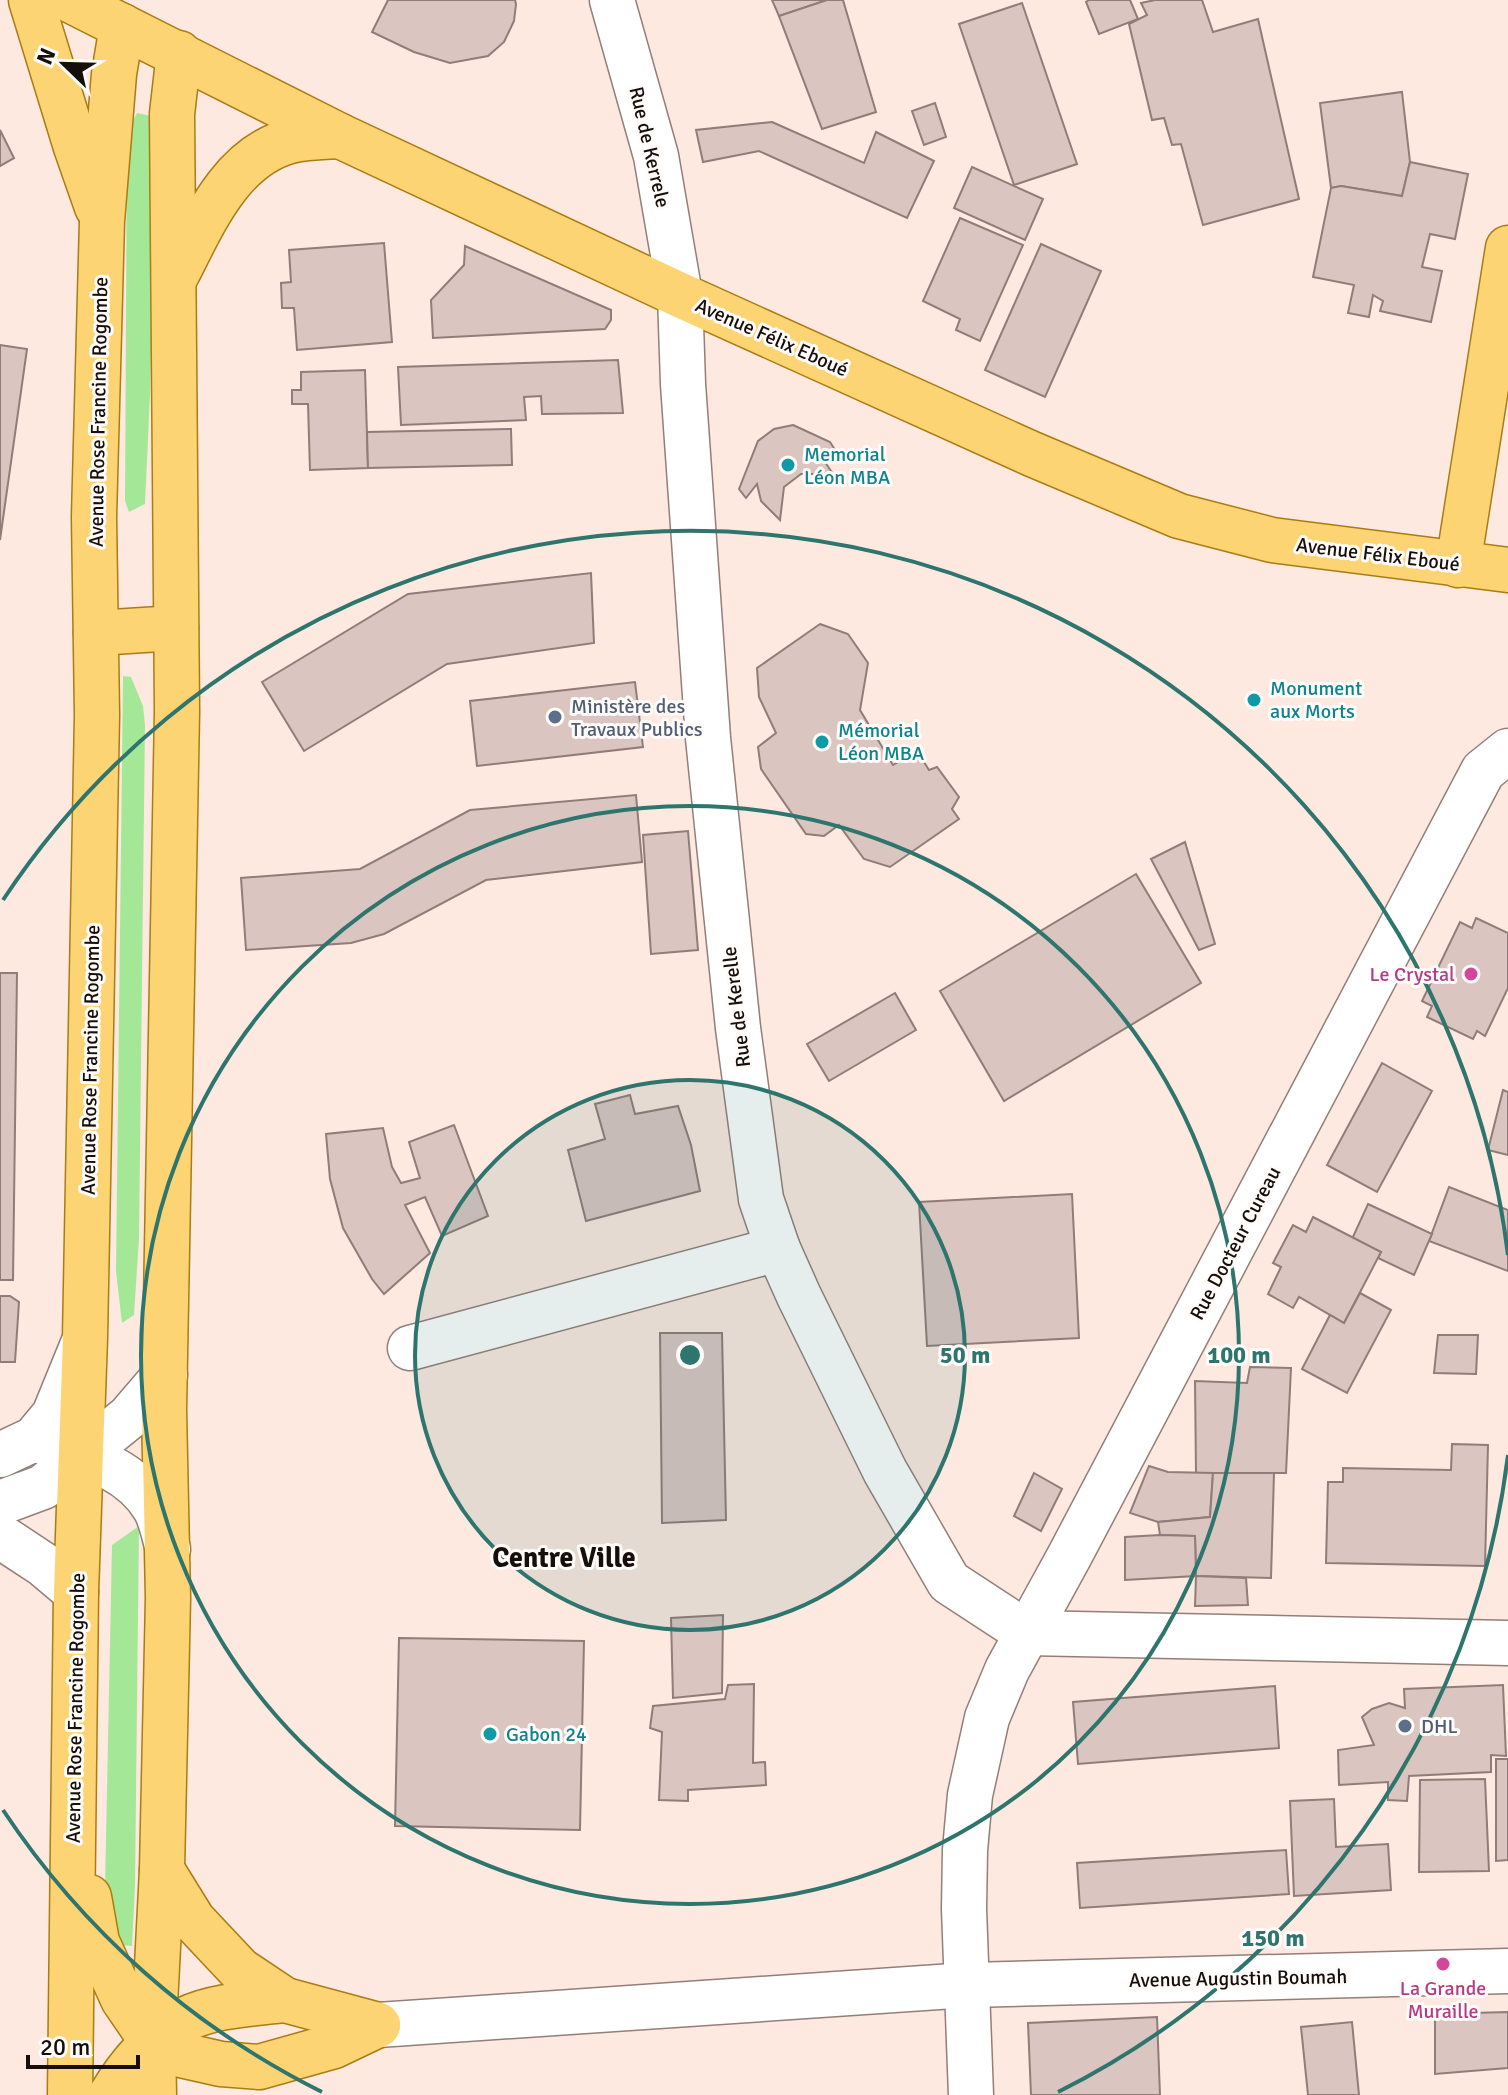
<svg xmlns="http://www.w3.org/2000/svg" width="1508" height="2095" font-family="Signika,sans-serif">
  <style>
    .green { fill: #a4e897 }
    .building { fill: #dbc5c1; stroke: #907c78; stroke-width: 2 }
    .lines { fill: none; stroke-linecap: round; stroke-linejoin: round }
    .minor-casing { stroke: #927f78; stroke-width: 47 }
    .major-casing { stroke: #aa7c12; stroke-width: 47 }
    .minor { stroke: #fff; stroke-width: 44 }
    .major { stroke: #fdd473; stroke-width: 44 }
    .ring { fill: none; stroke: #2e766d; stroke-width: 4 }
    .culture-dot { fill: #0f9aa8; stroke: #fffbf9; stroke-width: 3 }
    .service-dot { fill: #5c6f8a; stroke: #fffbf9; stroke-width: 3 }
    .hotel-dot { fill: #d1479c; stroke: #fffbf9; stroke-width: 3 }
    .labels { text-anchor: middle; stroke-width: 6; stroke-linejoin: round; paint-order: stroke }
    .street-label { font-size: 20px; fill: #150e0b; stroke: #fffbf9 }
    .culture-label { font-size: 20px; fill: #0d838f; stroke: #fffbf9; text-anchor: start }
    .service-label { font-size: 20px; fill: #4e5e75; stroke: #fffbf9; text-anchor: start }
    .hotel-label { font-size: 20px; fill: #b23c85; stroke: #fffbf9; text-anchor: end }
    .district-label { font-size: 28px; font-weight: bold; fill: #150e0b; stroke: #fffbf9 }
    .centre { fill: #2e766d; stroke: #fffbf9; stroke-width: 4 }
    .ring-label { font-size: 24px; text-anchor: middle; font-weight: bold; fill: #2e766d; stroke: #fffbf9; stroke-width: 6; stroke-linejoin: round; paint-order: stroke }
  </style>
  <rect width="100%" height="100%" fill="#fee9e1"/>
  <g class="green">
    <path d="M137,113L156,117L150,395L145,504L129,512L125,501L127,132Z"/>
    <path d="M123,676L131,677L143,706L145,725L139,1239L134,1315L122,1323L116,1272Z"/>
    <path d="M139,1526L135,1886L132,1946L119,1945L105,1887L112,1545Z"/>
  </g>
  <g class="building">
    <path d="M388,0H515L516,4L514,21L504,42L488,56L450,63L414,52L372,32Z"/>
    <path d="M772,0H827L779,16Z"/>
    <path d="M827,0H843L876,112L822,129L779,16Z"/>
    <path d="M1089,0H1130L1138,19L1099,34L1086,2Z"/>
    <path d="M1155,0H1202L1213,32L1258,19L1299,199L1203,225L1181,144L1172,145L1164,118L1152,120L1129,24L1147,15L1141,3Z"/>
    <path d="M1022,3L1077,164L1014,185L959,24Z"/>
    <path d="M1402,92L1410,162L1402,196L1341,186L1331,188L1320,103Z"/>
    <path d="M935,103L946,137L924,145L912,111Z"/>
    <path d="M772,122L864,163L876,132L934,161L907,218L759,151L703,162L696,130Z"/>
    <path d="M0,130L14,158L0,166Z"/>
    <path d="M1410,162L1468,174L1455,239L1430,234L1422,267L1442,271L1431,322L1380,311L1383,301L1373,295L1369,317L1348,313L1354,285L1313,277L1331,188L1341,186L1402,196Z"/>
    <path d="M972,167L1043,199L1025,240L954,208Z"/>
    <path d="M960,218L1023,245L980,341L956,330L960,319L923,301Z"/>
    <path d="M384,243L392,342L297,350L294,308H282L281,283L291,282L289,250Z"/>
    <path d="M1041,244L1101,271L1045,397L985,370Z"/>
    <path d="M465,246L611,310V320L605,329L433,338L431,300L464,265Z"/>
    <path d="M0,345L27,349L0,540Z"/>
    <path d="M618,360L623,413L542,414L541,396L524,397L526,420L401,425L398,367Z"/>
    <path d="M365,370L368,468L310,470L308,404H292V390H301V372Z"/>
    <path d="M793,425L830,442L839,456L817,450L833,474H801L784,487L780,520L761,501L757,484L746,498L739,489L758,441L774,429Z"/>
    <path d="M511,429L512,465L368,468L367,432Z"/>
    <path d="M591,573L594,643L447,664L304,751L262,682L408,594Z"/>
    <path d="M820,624L848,634L868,663L860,710L893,765L917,751L929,770L937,767L959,797L952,809L959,819L890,867L864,859L839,825L824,836L806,834L761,769L758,747L776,733L759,697L757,668Z"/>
    <path d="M635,682L643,747L477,766L470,701Z"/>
    <path d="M636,795L642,862L486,880L384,934L351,943L246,950L241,878L360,869L470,810Z"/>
    <path d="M688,831L698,950L651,954L643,835Z"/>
    <path d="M1185,842L1215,944L1199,950L1151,859Z"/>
    <path d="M1136,874L1201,983L1004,1101L940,991Z"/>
    <path d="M1476,918L1508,933V988L1485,1036L1477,1031L1473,1039L1427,1017L1432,1006L1422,1001L1460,922L1472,928Z"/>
    <path d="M0,973H17L13,1280H0Z"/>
    <path d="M895,993L916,1030L829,1081L807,1044Z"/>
    <path d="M1382,1063L1432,1091L1377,1192L1327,1165Z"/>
    <path d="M1503,1090L1508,1092V1155L1488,1150Z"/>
    <path d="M630,1095L635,1114L678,1106L691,1145L700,1191L586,1221L568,1150L605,1139L595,1104Z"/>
    <path d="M454,1125L488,1216L442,1236L425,1197L405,1205L430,1253L384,1294L372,1279L343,1228L330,1179L326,1134L383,1128L392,1167L401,1183L420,1178L409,1142Z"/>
    <path d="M1449,1187L1508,1210V1271L1429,1241Z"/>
    <path d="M1072,1194L1079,1338L927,1346L919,1202Z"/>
    <path d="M1368,1204L1432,1234L1414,1275L1378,1258L1381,1252L1352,1239Z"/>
    <path d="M1313,1217L1381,1252L1344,1323L1299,1297L1293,1308L1268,1294L1281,1267L1273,1263L1293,1225L1306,1232Z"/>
    <path d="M1360,1293L1391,1310L1347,1393L1302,1369L1330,1315L1344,1323Z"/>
    <path d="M0,1296H10L19,1302L15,1362H0Z"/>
    <path d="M660,1333H722L726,1520L662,1523Z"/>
    <path d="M1438,1335H1478L1476,1374L1434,1373Z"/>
    <path d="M1250,1367L1291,1368L1286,1473H1196L1195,1381L1247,1383Z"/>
    <path d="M1452,1444L1488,1445L1485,1566L1326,1563L1328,1482H1343V1468L1451,1470Z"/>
    <path d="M1149,1466L1168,1472L1213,1473L1210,1517L1158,1522L1130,1513Z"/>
    <path d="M1034,1473L1062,1489L1041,1531L1014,1516Z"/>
    <path d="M1213,1473H1274L1271,1578L1196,1576L1195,1536L1160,1535L1158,1522L1210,1517Z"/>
    <path d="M1160,1535L1195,1536L1196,1576L1125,1580V1537Z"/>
    <path d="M1196,1576L1246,1578L1248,1605L1195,1606Z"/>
    <path d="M723,1615L722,1693L673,1698L671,1618Z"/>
    <path d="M399,1638L584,1641L580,1830L395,1826Z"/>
    <path d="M754,1684L753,1763L765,1762L766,1785L688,1790V1801L659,1800L662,1732L650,1728L653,1706L725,1699L728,1685Z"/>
    <path d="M1503,1685L1506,1756L1491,1755V1772L1409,1776L1407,1801L1388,1800V1782L1339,1785L1338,1750L1374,1745L1362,1717L1372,1709L1389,1703L1405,1708L1404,1689Z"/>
    <path d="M1275,1686L1279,1748L1078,1764L1073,1702Z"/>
    <path d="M1496,1759H1508V1860L1496,1861Z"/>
    <path d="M1485,1779L1489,1871L1419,1872L1420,1780Z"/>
    <path d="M1334,1799L1336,1847L1388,1844L1391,1890L1294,1896L1290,1801Z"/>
    <path d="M1286,1850L1289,1894L1080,1908L1077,1863Z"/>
    <path d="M1508,2012V2068L1435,2074V2014Z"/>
    <path d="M1157,2017L1160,2095H1031L1028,2023Z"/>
    <path d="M1352,2022L1359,2095H1308L1301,2027Z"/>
  </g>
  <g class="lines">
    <g class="minor-casing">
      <g id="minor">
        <path d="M612,0L656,156L680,295L683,384L708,738L738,1028L761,1199L778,1249L799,1296L885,1471L949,1582L1027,1633"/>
        <path d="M410,1348L778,1249"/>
        <path d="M34,1439C77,1455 128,1464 154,1507C161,1518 164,1536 168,1549"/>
        <path d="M0,1455L34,1439L54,1415L83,1344"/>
        <path d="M0,1503L43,1487L129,1417L165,1375"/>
        <path d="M0,1536L44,1565L76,1592"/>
        <path d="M1027,1633L1508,1643"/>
        <path d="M378,2025L968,1985L1508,1971"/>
        <path d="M971,2095L964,1909L965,1850L970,1795L987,1718L1007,1670L1070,1555L1483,771L1508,751"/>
      </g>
    </g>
    <g class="major-casing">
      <g id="major">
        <path d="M31,0L76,147L97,207"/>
        <path d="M70,0L340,136L680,295L1032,454L1179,516L1272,540L1508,570"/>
        <path d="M177,274C203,224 230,157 290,141C306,137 324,137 340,136"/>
        <path d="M1458,565L1508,248"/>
        <path d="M96,633L176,628"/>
        <path d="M162,1870L193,1920L240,1970L285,2000L378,2025"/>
        <path d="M89,1897L97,1942L123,1999L153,2043L181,2055L221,2064L259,2067L334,2046L378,2025"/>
        <path d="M70,2095L76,1592L85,1338L97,715L94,517L102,221L114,74L122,26"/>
        <path d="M111,2095C128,2066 155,2034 186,2019C215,2005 253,2004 285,2000"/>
        <path d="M154,2095L153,2043L162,1870L168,1598L164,1410L177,712L172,114L179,53"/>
      </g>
    </g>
    <use href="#minor" class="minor"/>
    <use href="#major" class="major"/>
  </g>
  <circle cx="690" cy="1355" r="275" fill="#2e766d" fill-opacity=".12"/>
  <g class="ring">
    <circle cx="690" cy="1355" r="275"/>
    <circle cx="690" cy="1355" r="549"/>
    <path d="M1508 1455A824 824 0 0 1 1058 2092M322 2092A824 824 0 0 1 3 1810M3 900A824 824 0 0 1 1508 1255"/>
  </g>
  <g class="culture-dot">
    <circle cx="788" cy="465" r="8"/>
    <circle cx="1254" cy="700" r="8"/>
    <circle cx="822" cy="742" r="8"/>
    <circle cx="490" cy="1734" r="8"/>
  </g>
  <g class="service-dot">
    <circle cx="555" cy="717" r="8"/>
    <circle cx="1405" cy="1726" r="8"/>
  </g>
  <g class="hotel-dot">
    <circle cx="1471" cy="974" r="8"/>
    <circle cx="1443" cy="1964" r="8"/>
  </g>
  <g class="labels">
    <g class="street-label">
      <text transform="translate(650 147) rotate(77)" y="7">Rue de Kerrele</text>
      <text transform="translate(772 337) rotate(24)" y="7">Avenue Félix Eboué</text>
      <text transform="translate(98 412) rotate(-89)" y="7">Avenue Rose Francine Rogombe</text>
      <text transform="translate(1378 554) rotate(7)" y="7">Avenue Félix Eboué</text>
      <text transform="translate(736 1007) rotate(-97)" y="7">Rue de Kerelle</text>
      <text transform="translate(90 1060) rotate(-89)" y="7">Avenue Rose Francine Rogombe</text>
      <text transform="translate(1235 1243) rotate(-62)" y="7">Rue Docteur Cureau</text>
      <text transform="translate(75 1708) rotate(-89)" y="7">Avenue Rose Francine Rogombe</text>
      <text transform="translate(1238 1978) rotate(-1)" y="7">Avenue Augustin Boumah</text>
    </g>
    <g class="culture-label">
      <text x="804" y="461">Memorial<tspan x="804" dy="23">Léon MBA</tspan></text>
      <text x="1270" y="695">Monument<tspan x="1270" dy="23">aux Morts</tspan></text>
      <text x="838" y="737">Mémorial<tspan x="838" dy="23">Léon MBA</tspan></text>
      <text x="506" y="1741">Gabon 24</text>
    </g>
    <g class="service-label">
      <text x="571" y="713">Ministère des<tspan x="571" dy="23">Travaux Publics</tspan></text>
      <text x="1421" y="1733">DHL</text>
    </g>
    <g class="hotel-label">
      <text x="1455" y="981">Le Crystal</text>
      <text x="1443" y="1995" text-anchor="middle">La Grande<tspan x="1443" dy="23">Muraille</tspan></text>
    </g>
    <g class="district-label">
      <text x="564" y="1567">Centre Ville</text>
    </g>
  </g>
  <circle cx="690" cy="1355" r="12" class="centre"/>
  <g class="ring-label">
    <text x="965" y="1363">50 m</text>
    <text x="1239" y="1363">100 m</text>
    <text x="1273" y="1946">150 m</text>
  </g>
  <g transform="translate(64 64) rotate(293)" stroke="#fffbf9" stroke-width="6" paint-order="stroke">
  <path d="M0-6L14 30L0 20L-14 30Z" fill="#150e0b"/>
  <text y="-12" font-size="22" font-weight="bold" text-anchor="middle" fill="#150e0b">N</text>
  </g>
  <path d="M28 2055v12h110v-12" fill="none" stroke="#150e0b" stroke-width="4"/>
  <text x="40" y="2055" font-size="24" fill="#150e0b" stroke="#fffbf9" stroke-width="6" paint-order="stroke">20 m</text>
</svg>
